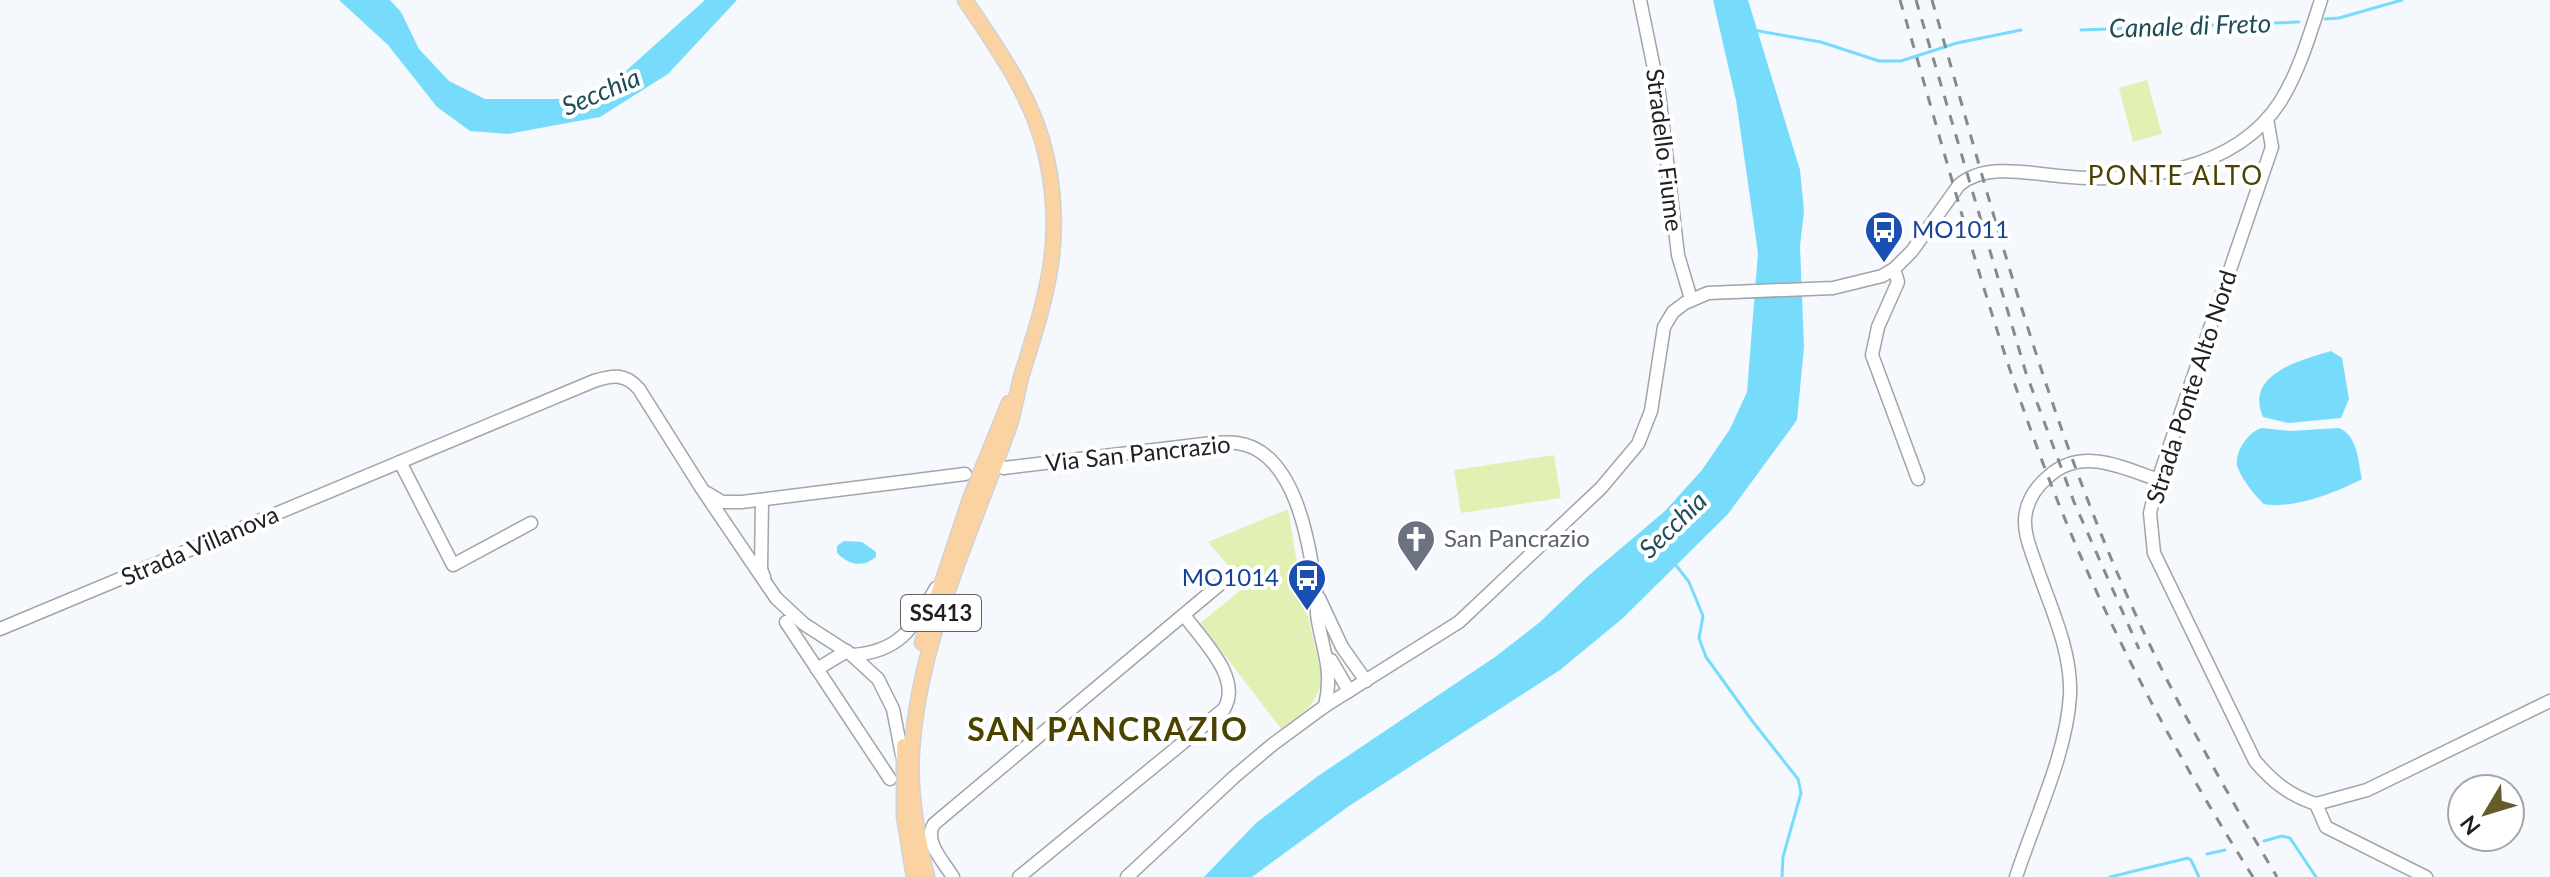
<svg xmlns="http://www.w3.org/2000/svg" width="2550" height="877" font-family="Lato,sans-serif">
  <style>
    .green { fill: #e1f1b4 }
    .water { fill: #77dcfb }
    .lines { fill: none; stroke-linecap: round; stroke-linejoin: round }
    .stream { stroke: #77dcfb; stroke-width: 3 }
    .minor-casing { stroke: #a1a4a8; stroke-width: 15 }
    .major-casing { stroke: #d2d2d3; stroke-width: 17 }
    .minor { stroke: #fff; stroke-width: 12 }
    .major { stroke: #fbd2a1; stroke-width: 14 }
    .rail { stroke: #87898c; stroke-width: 3; stroke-dasharray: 10 10; stroke-linecap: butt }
    .labels { text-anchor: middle; stroke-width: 8; stroke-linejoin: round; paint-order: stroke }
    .shield { fill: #fff; stroke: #626364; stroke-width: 2 }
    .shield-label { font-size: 22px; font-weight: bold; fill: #1f2022 }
    .street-label { font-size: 24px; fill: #1f2022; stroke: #fff }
    .transit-label { font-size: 24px; fill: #164399; stroke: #fff; text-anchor: start }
    .worship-label { font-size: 24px; fill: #5b616d; stroke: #fff; text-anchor: start }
    .water-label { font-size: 26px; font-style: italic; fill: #1f4c59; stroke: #fff }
    .neighbourhood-label { font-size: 26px; letter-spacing: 2px; fill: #4b4200; stroke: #fff }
    .district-label { font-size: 32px; font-weight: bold; letter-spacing: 2px; fill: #4b4200; stroke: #fff }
  </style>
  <rect width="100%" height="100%" fill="#f5f8fd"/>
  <g class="green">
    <path d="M2147,80L2162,134L2133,142L2119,88Z"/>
    <path d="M1554,455L1561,498L1461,513L1454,470Z"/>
    <path d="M1288,509L1300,581L1322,677C1320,702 1301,716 1282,730L1200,623L1246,586L1208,542Z"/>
  </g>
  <g class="water">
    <path d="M339,0H390L401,12L419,49L449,81L485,99H558L590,94L618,78L705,0H737L668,74L600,117L508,134L470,131L437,107L388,45Z"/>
    <path d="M1713,0H1748L1800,170L1804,211L1800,246L1804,347L1797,420L1728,514L1623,618L1560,670L1349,806L1252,877H1204L1256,823L1318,776L1495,657L1540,622L1587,577L1665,511L1702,470L1730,429L1747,392L1758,253L1736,100Z"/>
    <path d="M2331,351L2342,358L2349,399L2341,418L2288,423L2263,417C2244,374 2301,360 2331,351Z"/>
    <path d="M2262,428L2290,431L2339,428C2358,436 2358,461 2362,479C2338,492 2291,510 2264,504C2255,496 2240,477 2237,465C2235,451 2249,431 2262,428Z"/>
    <path d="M844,541L862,542L876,552V557C862,568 849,565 837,553V546Z"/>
  </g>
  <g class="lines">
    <g class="stream">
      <path d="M2325,19L2339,18L2402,0"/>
      <path d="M1753,30L1821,42L1879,61H1901L1957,43L2021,30"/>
      <path d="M2081,30L2299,22"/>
      <path d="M1675,564L1689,582L1703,616L1699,638L1706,657L1753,722L1798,779L1801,793L1783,857L1782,877"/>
      <path d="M2264,841L2282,836L2290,838L2316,877"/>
      <path d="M2207,854L2225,850"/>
      <path d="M2110,877L2188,858L2191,860L2199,877"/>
    </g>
    <g class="minor-casing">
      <g id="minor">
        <path d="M1640,0L1659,93L1678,255L1691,299"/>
        <path d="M2267,119L2272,147L2158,480L2150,513L2154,553L2255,761C2273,782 2289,795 2316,804L2326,827L2426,877"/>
        <path d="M1894,269L1898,282L1878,327L1872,355L1918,479"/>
        <path d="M400,462L453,565L531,523"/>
        <path d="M1004,468L1212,443C1220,443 1229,442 1237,443C1296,451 1309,543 1316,591C1317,601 1316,611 1318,621C1324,654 1333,671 1325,706"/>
        <path d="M707,493L722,502H742L965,474"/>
        <path d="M762,500L761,569L764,577"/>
        <path d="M1319,598L1342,647L1366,681"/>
        <path d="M786,622L890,779"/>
        <path d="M0,629L594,381C613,375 625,373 639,389L702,489L776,598L804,624L852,655L878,679L893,709L902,755"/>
        <path d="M852,655C901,652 914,626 936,588"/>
        <path d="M1331,660L1349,691"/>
        <path d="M817,669L847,651"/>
        <path d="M2316,804L2367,790L2550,701"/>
        <path d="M953,877C944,862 923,841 934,824L1225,580"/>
        <path d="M1019,877L1224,709C1243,678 1201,639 1184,615"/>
        <path d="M1127,877L1234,777L1272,745L1325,706L1459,622L1601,488L1638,444L1651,411L1664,327L1673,312L1685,303L1708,293L1833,288L1882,276L1894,269L1912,251L1959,185C1985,163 2027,173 2059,176C2134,184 2235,172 2280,102C2299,72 2310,34 2321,0"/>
        <path d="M2016,877C2034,821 2067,753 2070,695C2072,651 2050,606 2036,565C2030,548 2022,529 2026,512C2029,497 2038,485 2049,476C2082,447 2122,467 2158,480"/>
      </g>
    </g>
    <g class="major-casing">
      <g id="major">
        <path d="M922,643L970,499L1009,403"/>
        <path d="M904,746V816L914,877"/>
        <path d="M927,877C917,836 909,793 912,751C919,638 972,532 1009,427C1015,410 1017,391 1022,374C1047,295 1065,239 1046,155C1033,97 997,48 965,0"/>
      </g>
    </g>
    <use href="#minor" class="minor"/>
    <use href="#major" class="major"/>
    <g class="rail">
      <path d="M1900,0C1950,169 1994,343 2060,507C2112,636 2179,760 2253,877"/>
      <path d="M1916,0L2026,373L2074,502L2139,649"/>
      <path d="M1932,0C1988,194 2039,391 2119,577C2163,680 2219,780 2277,877"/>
    </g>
  </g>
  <defs>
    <g id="bus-pin" transform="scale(2)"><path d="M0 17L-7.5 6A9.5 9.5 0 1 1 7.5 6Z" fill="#1a4fb4" stroke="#fff"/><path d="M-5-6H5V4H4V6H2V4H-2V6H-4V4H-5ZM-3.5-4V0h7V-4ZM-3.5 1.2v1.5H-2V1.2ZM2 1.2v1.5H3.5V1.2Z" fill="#fff"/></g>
    <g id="church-pin" transform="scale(2)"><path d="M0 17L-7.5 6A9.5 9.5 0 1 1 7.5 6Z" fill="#6b7280" stroke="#fff"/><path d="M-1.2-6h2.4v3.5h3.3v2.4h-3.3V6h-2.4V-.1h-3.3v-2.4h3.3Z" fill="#fff"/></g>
  </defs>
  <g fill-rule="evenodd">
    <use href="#bus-pin" x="1884" y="230"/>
    <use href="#church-pin" x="1416" y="539"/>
    <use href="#bus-pin" x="1307" y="578"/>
  </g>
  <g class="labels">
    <rect class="shield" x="901" y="595" width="80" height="36" rx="6"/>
    <g class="shield-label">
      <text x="941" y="621">SS413</text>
    </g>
    <g class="street-label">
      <text transform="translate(1664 150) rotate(83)" y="8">Stradello Fiume</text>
      <text transform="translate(2192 387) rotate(-72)" y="8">Strada Ponte Alto Nord</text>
      <text transform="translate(1138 454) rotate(-6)" y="8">Via San Pancrazio</text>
      <text transform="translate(200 546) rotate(-23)" y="8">Strada Villanova</text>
    </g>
    <g class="transit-label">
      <text x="1912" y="238">MO1011</text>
      <text x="1279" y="586" text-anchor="end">MO1014</text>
    </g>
    <g class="worship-label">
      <text x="1444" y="547">San Pancrazio</text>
    </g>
    <g class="water-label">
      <text transform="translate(2190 26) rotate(-2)" y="9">Canale di Freto</text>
      <text transform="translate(601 92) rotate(-23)" y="9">Secchia</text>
      <text transform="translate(1673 525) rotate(-44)" y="9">Secchia</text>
    </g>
    <g class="neighbourhood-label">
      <text x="2176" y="185">PONTE ALTO</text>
    </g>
    <g class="district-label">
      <text x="1108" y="741">SAN PANCRAZIO</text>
    </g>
  </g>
  <g transform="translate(2486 813) rotate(232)"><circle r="38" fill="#ffffff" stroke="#a5a6a7" stroke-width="2"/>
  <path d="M0-6L14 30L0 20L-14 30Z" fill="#645c29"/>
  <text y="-12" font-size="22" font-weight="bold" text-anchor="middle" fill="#1f2022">N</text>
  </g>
</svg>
